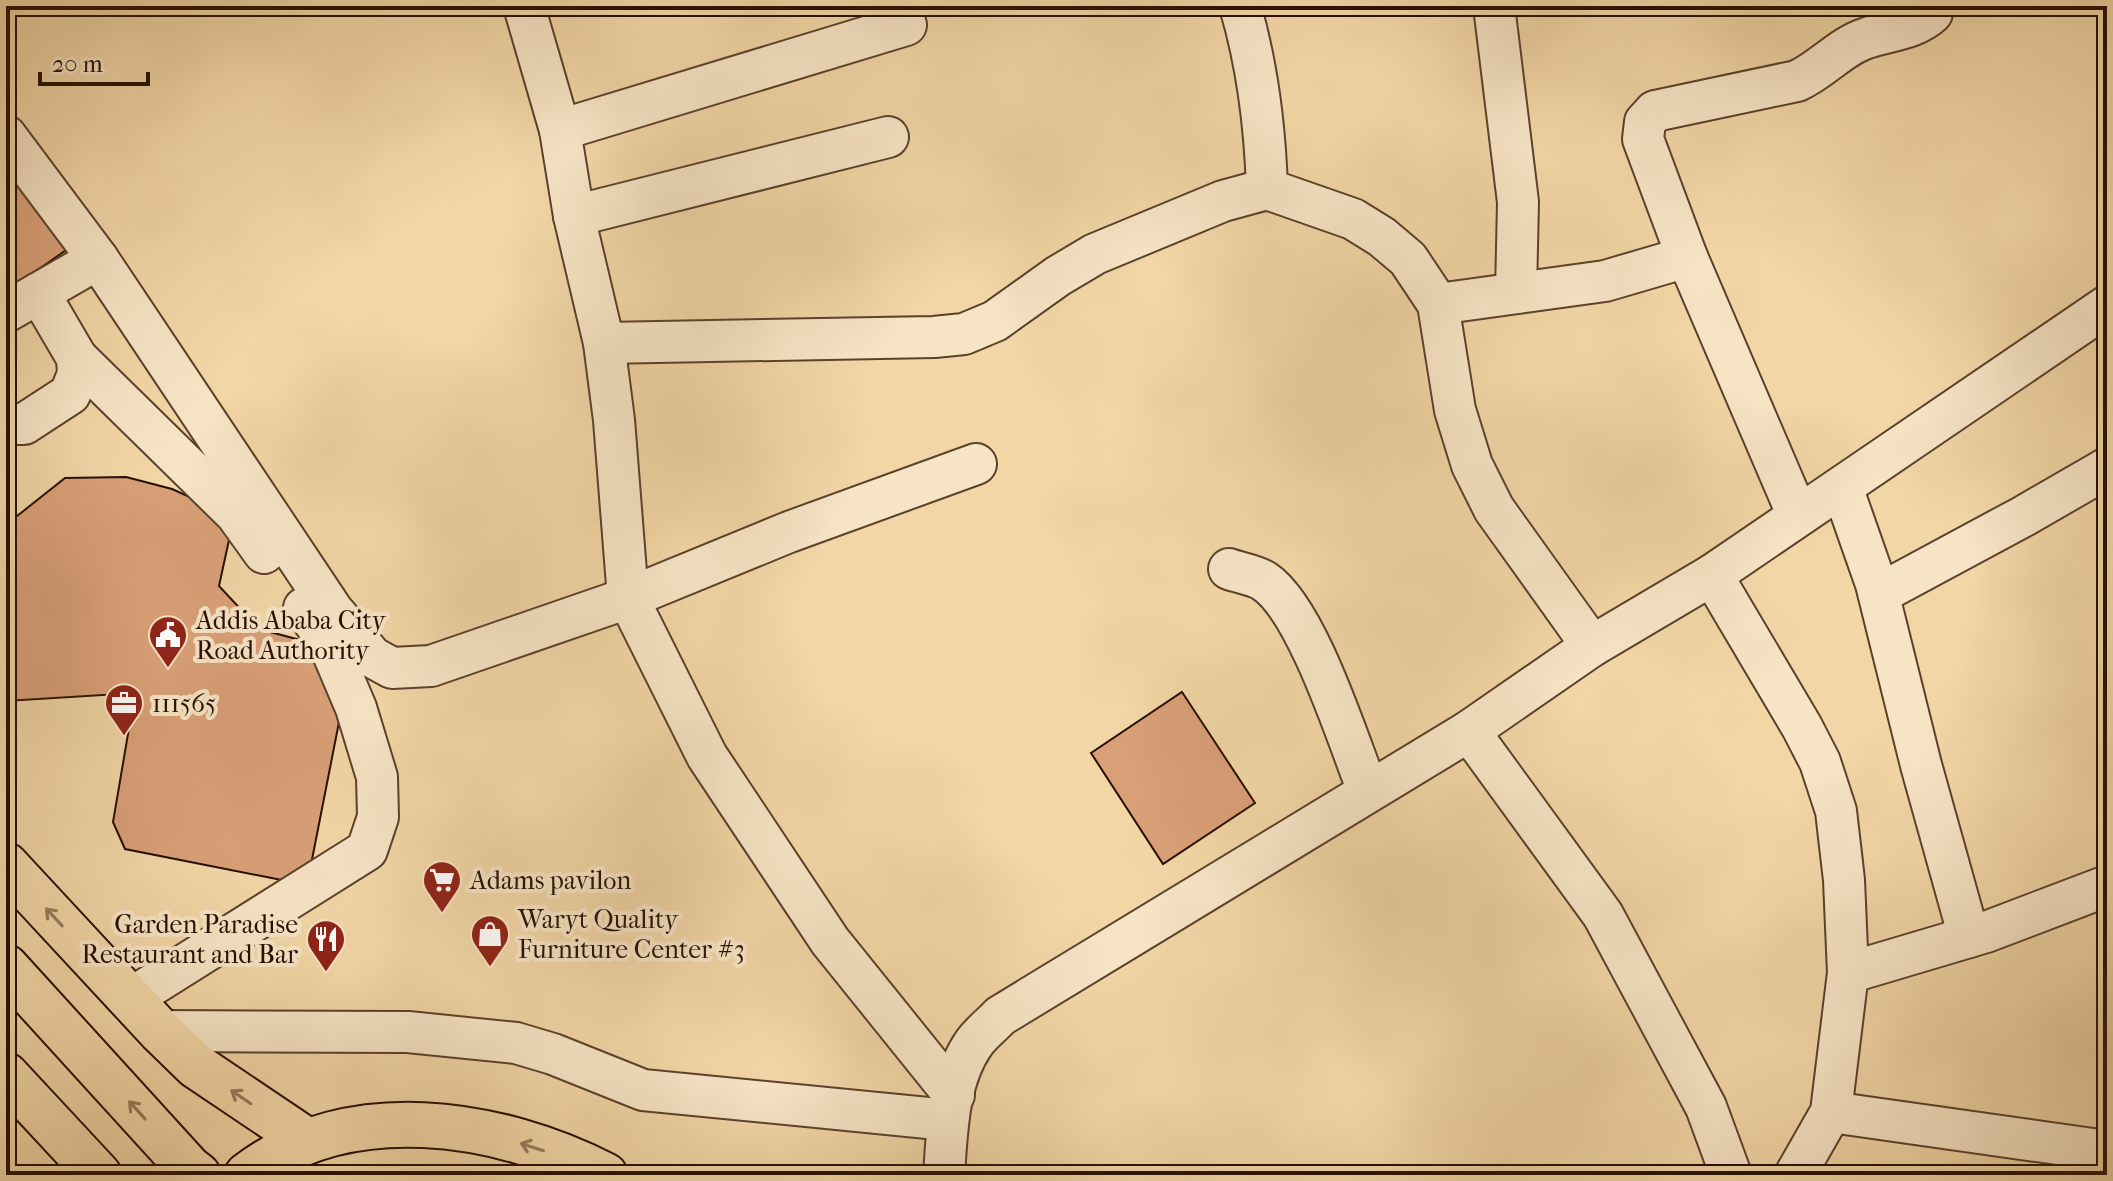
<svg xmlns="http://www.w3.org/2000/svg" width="2113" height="1181" font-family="'IM FELL French Canon',serif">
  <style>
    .green { fill: #c2bc82; stroke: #746643; stroke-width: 2 }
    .building { fill: #d9a077; stroke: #270f04; stroke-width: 2 }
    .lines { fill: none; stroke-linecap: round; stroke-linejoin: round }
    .minor-casing { stroke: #5a412c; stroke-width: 44 }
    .major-casing { stroke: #270f04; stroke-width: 48 }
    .minor { stroke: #f7e4c5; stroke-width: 40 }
    .major { stroke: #f2d6a6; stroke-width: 44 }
    .oneway { stroke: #977c5d }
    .labels { text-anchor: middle; stroke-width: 8; stroke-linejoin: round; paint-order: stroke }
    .poi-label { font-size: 26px; fill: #270f04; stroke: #f7e4c5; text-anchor: start }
  </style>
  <rect width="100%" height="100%" fill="#f2d6a6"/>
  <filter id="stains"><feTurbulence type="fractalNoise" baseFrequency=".0025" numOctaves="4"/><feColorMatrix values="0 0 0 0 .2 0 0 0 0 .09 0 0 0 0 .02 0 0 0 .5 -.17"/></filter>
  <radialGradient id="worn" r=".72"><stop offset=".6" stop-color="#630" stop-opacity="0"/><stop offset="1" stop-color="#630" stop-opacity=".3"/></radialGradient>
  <path class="green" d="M492,1167L512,1175H376L389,1170Z"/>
  <g class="building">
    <path d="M6,156L72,246L6,292Z"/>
    <path d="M126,477L172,489L234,517L219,586L259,629L323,646L341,712L307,885L125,849L113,822L135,693L6,701L7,524L65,478Z"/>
    <path d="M1182,692L1255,803L1163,864L1091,753Z"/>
  </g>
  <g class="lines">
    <g class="minor-casing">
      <g id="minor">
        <path d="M524,6L560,130L574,216L604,343L614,420L628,598L707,756L830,941L954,1095"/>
        <path d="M1240,6C1258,67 1265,126 1267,189"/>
        <path d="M1494,6L1518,202L1516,293"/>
        <path d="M560,130L906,25"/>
        <path d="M6,136L98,259L333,611L372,657L392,668L431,666L628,598L789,532L976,464"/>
        <path d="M574,216L888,137"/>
        <path d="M1687,257L1643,139L1645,122L1655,111L1797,81C1822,70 1841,46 1867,38C1891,30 1913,30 1932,13L1933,6"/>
        <path d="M1438,304L1605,281L1687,257L1798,516"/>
        <path d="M6,312L98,259"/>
        <path d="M604,343L934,337L964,334L995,321L1058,276L1095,254L1223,201L1267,189L1353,219L1382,237L1408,259L1438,304L1455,410L1472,465L1494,509L1592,646"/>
        <path d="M77,358L236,514L264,553"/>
        <path d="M6,424H24L70,394L78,374L77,358L39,293"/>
        <path d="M1842,487L1876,584L1921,765L1969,937"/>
        <path d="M1229,569C1240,573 1254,575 1264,581C1307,609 1348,740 1368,791"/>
        <path d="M1712,575L1802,727L1820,762L1836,811L1844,880L1848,973L1831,1112L1795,1175"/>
        <path d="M1879,594L2024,516L2107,468"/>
        <path d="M1469,731L1603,915L1706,1107L1731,1175"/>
        <path d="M1848,973L1986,932L2107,886"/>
        <path d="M130,999L367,850L378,817L377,777L356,708L328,642L304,608"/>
        <path d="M160,1031L408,1032L516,1043L553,1054L643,1090L948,1120"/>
        <path d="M1831,1112L2107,1151"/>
        <path d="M944,1175C947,1132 948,1080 974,1043C981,1033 992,1025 1000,1016L1469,731L1592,646L1712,575L2107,306"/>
      </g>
    </g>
    <g class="major-casing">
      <g id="major">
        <path d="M6,865L160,1031L196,1066L306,1140"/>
        <path d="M6,967L189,1168L198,1175"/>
        <path d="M6,1075L99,1175"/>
        <path d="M247,1175C348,1097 498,1120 605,1175"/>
      </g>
    </g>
    <use href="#minor" class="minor"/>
    <use href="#major" class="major"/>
  </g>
  <defs><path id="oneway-shaft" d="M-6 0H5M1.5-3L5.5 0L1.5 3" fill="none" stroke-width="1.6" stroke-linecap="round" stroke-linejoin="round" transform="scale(2)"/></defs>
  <g class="oneway">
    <use href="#oneway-shaft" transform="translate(54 917) rotate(-133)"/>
    <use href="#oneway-shaft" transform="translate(241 1097) rotate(-146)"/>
    <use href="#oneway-shaft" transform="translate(137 1110) rotate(-132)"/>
    <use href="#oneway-shaft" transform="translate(532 1147) rotate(-162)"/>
  </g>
  <defs>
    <g id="civic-pin" transform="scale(2)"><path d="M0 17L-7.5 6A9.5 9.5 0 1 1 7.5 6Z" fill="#8f2418" stroke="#f7e4c5"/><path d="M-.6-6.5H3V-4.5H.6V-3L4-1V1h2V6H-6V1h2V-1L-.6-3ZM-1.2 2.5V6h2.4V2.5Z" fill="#fff"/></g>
    <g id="office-pin" transform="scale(2)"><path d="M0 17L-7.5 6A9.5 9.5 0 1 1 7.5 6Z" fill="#8f2418" stroke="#f7e4c5"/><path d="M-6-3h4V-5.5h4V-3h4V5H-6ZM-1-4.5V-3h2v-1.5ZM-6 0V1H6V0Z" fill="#fff"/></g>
    <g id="supermarket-pin" transform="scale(2)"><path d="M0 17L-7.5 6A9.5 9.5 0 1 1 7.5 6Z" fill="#8f2418" stroke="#f7e4c5"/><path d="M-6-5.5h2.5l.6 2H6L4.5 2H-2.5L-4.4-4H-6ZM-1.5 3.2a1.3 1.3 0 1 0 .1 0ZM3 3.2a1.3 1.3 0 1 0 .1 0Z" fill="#fff"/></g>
    <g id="shop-pin" transform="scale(2)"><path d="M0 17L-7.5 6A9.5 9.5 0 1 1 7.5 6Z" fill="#8f2418" stroke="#f7e4c5"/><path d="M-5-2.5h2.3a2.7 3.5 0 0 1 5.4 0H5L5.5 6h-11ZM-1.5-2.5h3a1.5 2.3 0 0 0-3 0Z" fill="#fff"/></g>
    <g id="restaurant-pin" transform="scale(2)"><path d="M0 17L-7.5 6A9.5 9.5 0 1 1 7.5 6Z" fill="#8f2418" stroke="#f7e4c5"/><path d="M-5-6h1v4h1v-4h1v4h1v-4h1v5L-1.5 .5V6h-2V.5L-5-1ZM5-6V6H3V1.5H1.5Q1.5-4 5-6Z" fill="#fff"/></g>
  </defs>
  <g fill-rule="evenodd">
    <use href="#civic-pin" x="168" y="635"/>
    <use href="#office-pin" x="124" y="703"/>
    <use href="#supermarket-pin" x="442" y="880"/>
    <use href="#shop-pin" x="490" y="934"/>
    <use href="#restaurant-pin" x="326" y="939"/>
  </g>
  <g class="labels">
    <g class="poi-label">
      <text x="196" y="629">Addis Ababa City<tspan x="196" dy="30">Road Authority</tspan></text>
      <text x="152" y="712">111565</text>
      <text x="470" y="889">Adams pavilon</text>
      <text x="518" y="928">Waryt Quality<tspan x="518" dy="30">Furniture Center #3</tspan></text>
      <text x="298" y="933" text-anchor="end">Garden Paradise<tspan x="298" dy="30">Restaurant and Bar</tspan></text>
    </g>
  </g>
  <rect width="2113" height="1181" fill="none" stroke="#f2d6a6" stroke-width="32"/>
  <rect x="8" y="8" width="2097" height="1165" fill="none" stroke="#270f04" stroke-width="4"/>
  <rect x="16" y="16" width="2081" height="1149" fill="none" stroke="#270f04" stroke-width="2"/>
  <path d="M40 72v12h108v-12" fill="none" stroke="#270f04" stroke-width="4"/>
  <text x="52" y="72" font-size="24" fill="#270f04" stroke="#f7e4c5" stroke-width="6" paint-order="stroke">20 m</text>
  <rect width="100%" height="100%" filter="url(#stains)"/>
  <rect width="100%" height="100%" fill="url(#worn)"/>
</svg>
